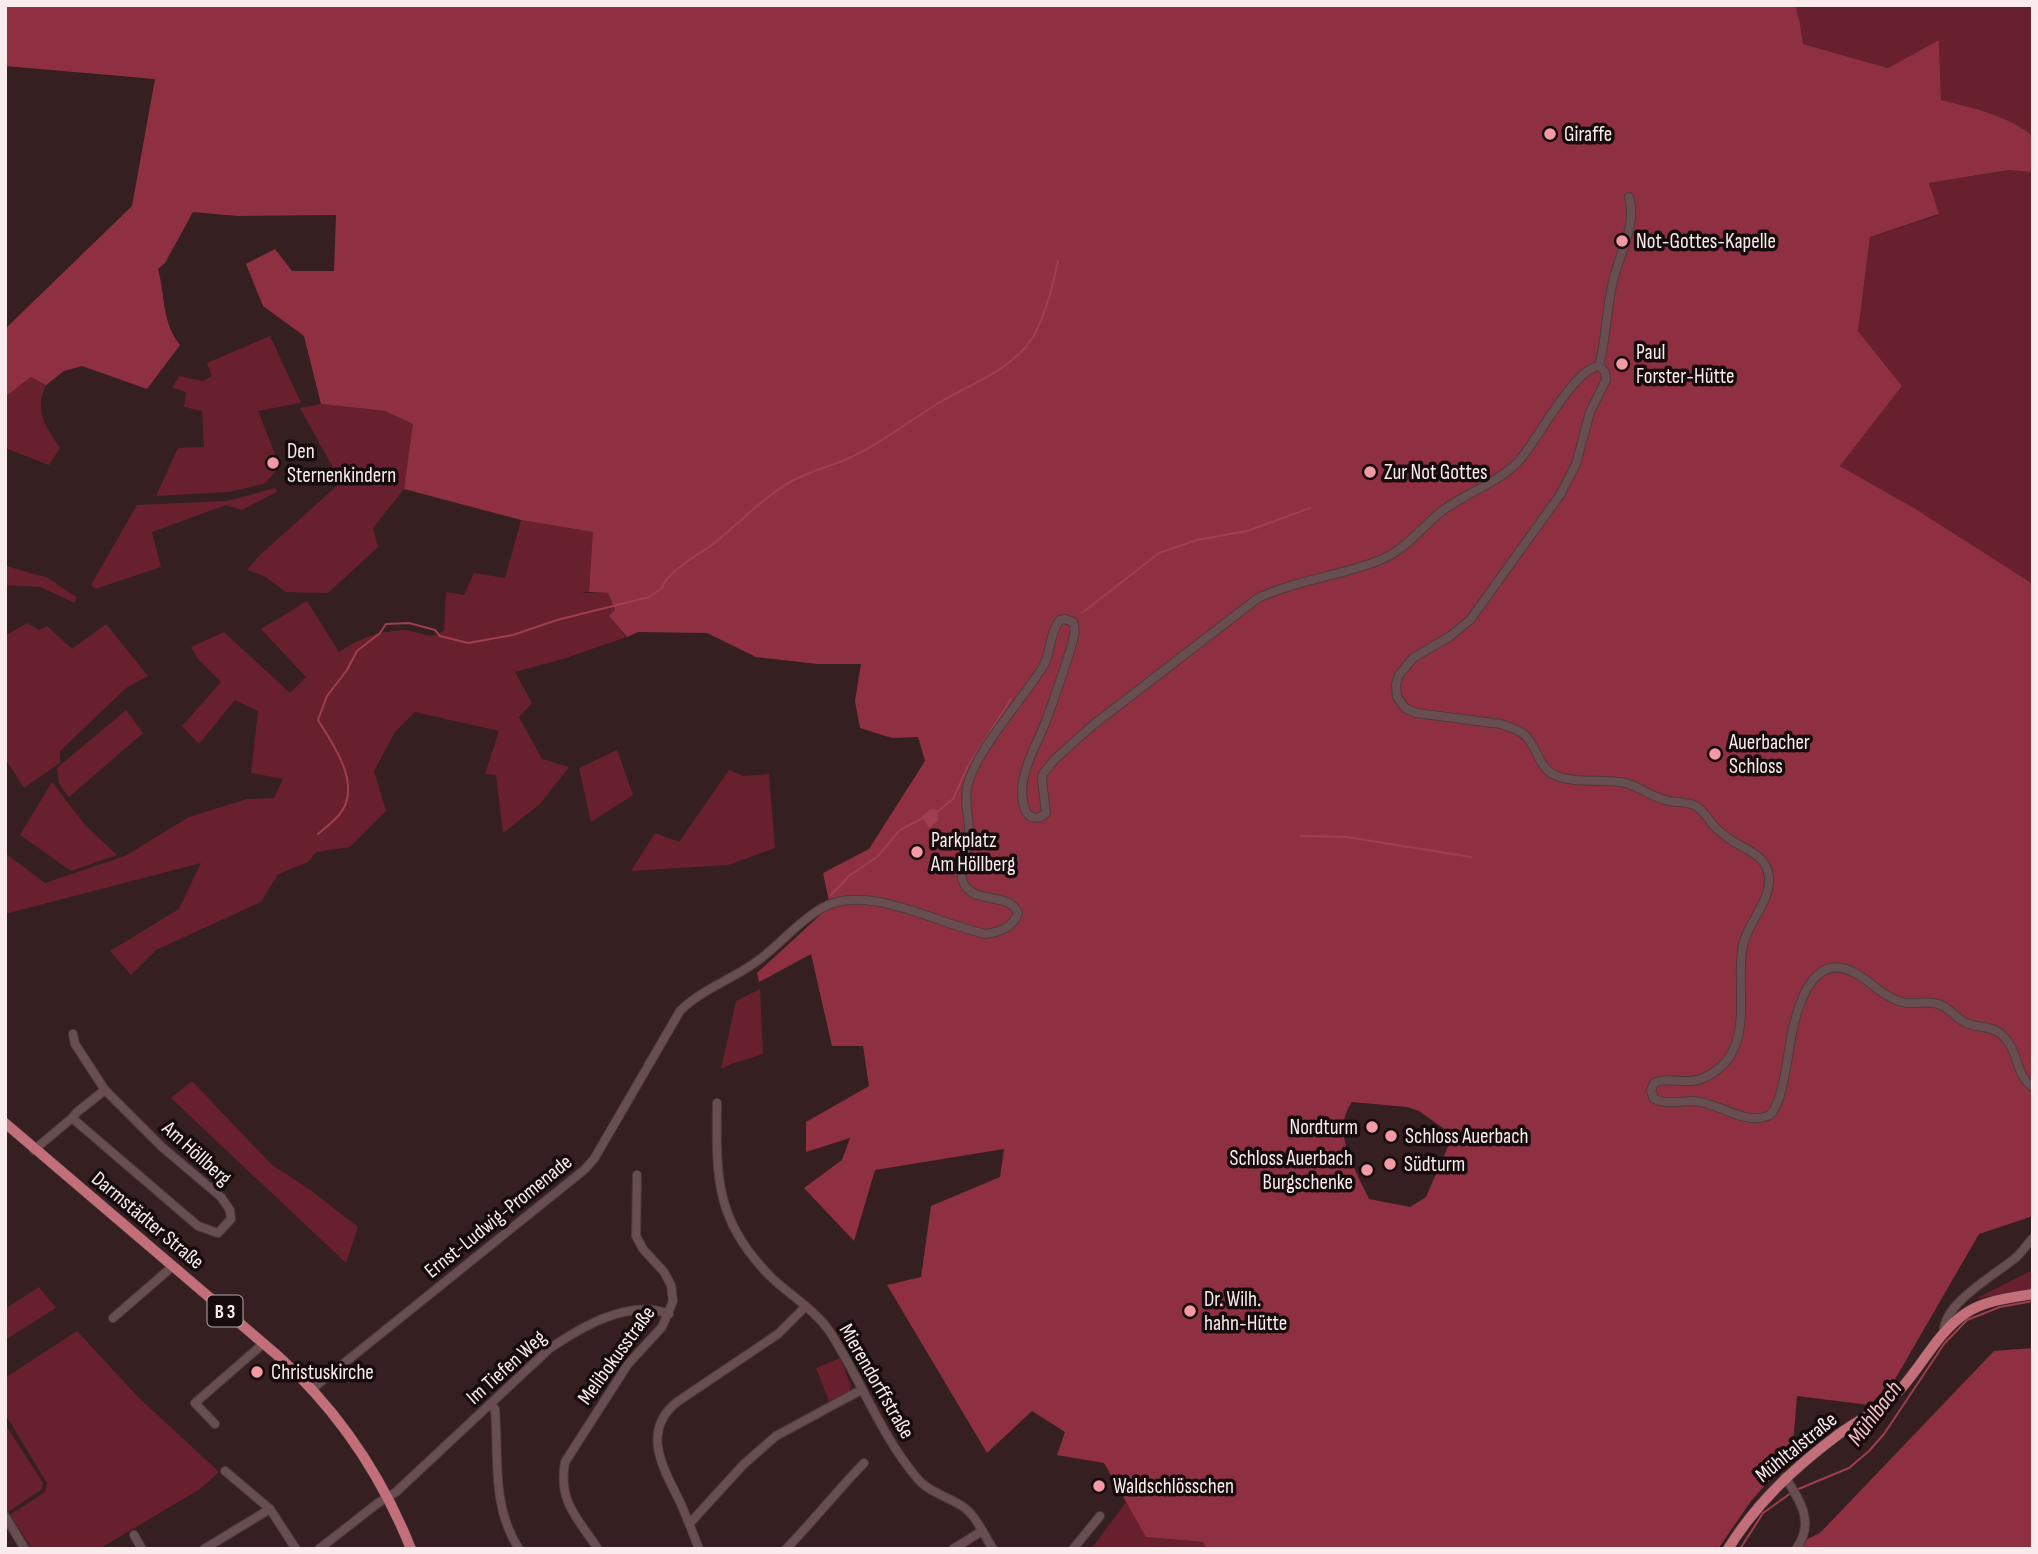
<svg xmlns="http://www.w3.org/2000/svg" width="2038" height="1554" font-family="'Sofia Sans Condensed',sans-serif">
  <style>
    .green { fill: #68202e }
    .forest { fill: #8f3042; fill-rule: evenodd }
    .water { fill: #9e3e4e }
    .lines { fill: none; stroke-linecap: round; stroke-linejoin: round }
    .stream { stroke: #9e3e4e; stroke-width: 2 }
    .minor-casing { stroke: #4c3a3c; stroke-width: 10 }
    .major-casing { stroke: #4c3a3c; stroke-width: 11 }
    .minor { stroke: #684e50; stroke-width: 8 }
    .major { stroke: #c26f7a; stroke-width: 10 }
    .poi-dot { fill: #f49aa4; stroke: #160c0d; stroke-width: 2.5 }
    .labels { text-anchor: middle; stroke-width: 7; stroke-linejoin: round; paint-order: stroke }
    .shield { fill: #160c0d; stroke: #b6a8a9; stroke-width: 2 }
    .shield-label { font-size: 19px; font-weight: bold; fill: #faebec }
    .poi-label { font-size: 21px; fill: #faebec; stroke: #160c0d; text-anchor: start }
    .street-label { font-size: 21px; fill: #faebec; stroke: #160c0d }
    .water-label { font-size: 23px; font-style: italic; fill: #f9c2c7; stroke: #160c0d }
  </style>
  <rect width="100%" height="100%" fill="#351f21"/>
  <g class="green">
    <path d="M1795,5H2033V136C2007,115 1973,108 1941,100L1939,40L1888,68L1803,44L1800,23Z"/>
    <path d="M2010,170L2033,172V584L1914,508L1840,466L1902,386L1858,331L1870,237L1939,215L1929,183Z"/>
    <path d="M270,336L301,403L258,411L280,467L264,484L228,492L156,496L178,448L204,447L202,411L184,407L186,392L172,388L179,376L203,381L212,376L207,363Z"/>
    <path d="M31,377L46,385C34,411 45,425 60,448L49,465L5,448V397Z"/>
    <path d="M321,404L385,411L414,424L404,489L373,528L378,547L328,593L286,592L264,576L247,570L259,556L341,482L300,408Z"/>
    <path d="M275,488L277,492L242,510L226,505L152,532L161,567L95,589L91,585L137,505L227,501Z"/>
    <path d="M521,520L594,532L589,592L580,593H608L615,610L609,616L626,637L563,659L515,672L532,703L519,717L542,759L569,767L540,804L503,833L496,775L485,774L499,731L415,712L395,732L374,771L386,811L350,847L316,852L308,862L278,874L261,902L156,950L131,975L110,951L179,909L201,863L5,914V853L45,883L125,856L189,817L247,799L274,798L283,779L251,773L258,711L235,700L199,744L182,726L221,682L198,659L191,647L224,632L290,693L306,677L261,629L307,601L339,652C359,638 377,632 402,630C417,629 431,643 444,630L446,592L464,595L474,573L505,578Z"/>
    <path d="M6,566L48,578L76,597L75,603L40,587L5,585Z"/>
    <path d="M27,623L39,630L47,626L72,649L106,624L148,676L126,688L60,751V763L24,788L5,758V636Z"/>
    <path d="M126,710L143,733L69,797L59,784L57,768Z"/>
    <path d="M617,750L633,795L591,822L579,768Z"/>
    <path d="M729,770L743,776L769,774L775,848L728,865L631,871L655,833L679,842Z"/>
    <path d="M52,782L85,825L117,855L71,871L20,835Z"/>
    <path d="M760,989L763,1054L731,1064L721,1069L736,1001Z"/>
    <path d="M192,1081L272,1165L309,1189L358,1227L346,1263L171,1098Z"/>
    <path d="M2033,1270V1289L1975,1299Z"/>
    <path d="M39,1287L56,1308L5,1340V1309Z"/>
    <path d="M77,1331L138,1397L219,1472L200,1489L99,1549H32L10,1515L45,1492L47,1483L5,1414V1378Z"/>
    <path d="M840,1358L851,1386L849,1391L829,1401L816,1368Z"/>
    <path d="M5,1424L43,1483L42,1489L5,1514Z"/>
    <path d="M1127,1501L1147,1537L1204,1542L1207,1549H1091Z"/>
  </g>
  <g class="forest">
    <path d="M5,5H1795L1800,23L1803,44L1888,68L1939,40L1941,100C1973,108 2007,115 2033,136V172L2009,170L1929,183L1939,214L1870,237L1858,331L1902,386L1840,466L1914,508L2033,584V1216L1979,1234L1894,1381L1869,1405L1797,1396L1792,1455L1751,1501L1718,1549H1207L1203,1542L1146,1537L1104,1463L1057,1455L1065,1432L1032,1411L987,1453L887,1285L921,1277L931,1206L1000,1177L1004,1149L875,1170L854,1241L804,1188L842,1160L850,1138L806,1152V1122L869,1086L863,1046H832L811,954L759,982L757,973L830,906L823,873L869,849L925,761L918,737L892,738L860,728L855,701L861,664H818L756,657L707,633L638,632L627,637L609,616L615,610L608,593L589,592L593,532L521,520L404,489L413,424L385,411L321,404L304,336L263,306L246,264L275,249L292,271H334L336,215L238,216L193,212L165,263L158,269C165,295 162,323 180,345L147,389L82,366L64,371L46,385L31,377L5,397V329L132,206L155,79L5,66ZM1352,1102L1407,1107L1419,1111L1453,1135L1426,1197L1410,1207L1369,1199C1356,1170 1330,1132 1352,1102Z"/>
    <path d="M2033,1348V1549H1787L1820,1533L1994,1351Z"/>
  </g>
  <path class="water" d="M931,809L937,810L938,821L929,828L922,816Z"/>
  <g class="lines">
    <g class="stream">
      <path d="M1082,613L1159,553L1197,540L1247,531L1310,508"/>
      <path d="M937,812L953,799L968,766L1011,699"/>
      <path d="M318,834C325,828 333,822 339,815C363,787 334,745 318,720L327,696L347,670L357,651L380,633L386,624L409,623L435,630L440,636L468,643L513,635L557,620L649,597L662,588C665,574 697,555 709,547C736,527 764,496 792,481C810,471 829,467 847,459C881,444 910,420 942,401C973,383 1013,369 1033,337C1045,316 1053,285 1058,261"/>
      <path d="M1301,836L1347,837L1471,857"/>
      <path d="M831,895L849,876L877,857L900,830L923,818"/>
      <path d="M1796,1490L1849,1468L1869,1451L1884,1434L1944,1344L1967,1320L2000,1307L2033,1301"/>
      <path d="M1740,1549L1763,1513L1791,1493"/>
    </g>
    <g class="minor-casing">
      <g id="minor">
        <path d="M1599,366L1605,372L1606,380L1590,412L1576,464L1560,495L1470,620L1449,637L1413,658L1399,675L1396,684L1397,697L1405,708L1416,713L1501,724C1509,727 1518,729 1525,735C1537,747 1540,771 1557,776C1578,784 1604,778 1626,783C1639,787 1651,796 1665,800C1674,803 1687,801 1696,806C1703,810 1708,819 1713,825C1719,832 1727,837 1734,842C1749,851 1768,857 1769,878C1770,905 1745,924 1742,951C1736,994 1757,1057 1701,1079C1685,1085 1669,1076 1654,1083L1651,1091L1654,1099C1667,1105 1680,1101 1693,1101C1719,1102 1745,1127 1770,1115C1784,1102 1788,1049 1793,1028C1800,998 1816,950 1857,974C1872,983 1885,998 1902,1002C1913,1005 1924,1001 1934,1003C1948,1005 1954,1017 1966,1023C1977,1028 1990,1025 2001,1034C2020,1050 2014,1075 2033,1087"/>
        <path d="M1599,366C1606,340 1606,313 1612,286C1617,257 1638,226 1629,197"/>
        <path d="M73,1034L75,1044L105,1090"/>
        <path d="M717,1103C716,1177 715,1222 772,1278C791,1296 815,1310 830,1332C861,1380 880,1434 917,1478C927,1491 948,1497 962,1506C976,1515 984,1535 993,1549"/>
        <path d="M34,1150L72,1118L198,1226L218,1233L231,1219L230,1210L221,1197L162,1147L105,1090L77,1112L72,1118"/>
        <path d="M113,1318L173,1266"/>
        <path d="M1944,1333C1941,1305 1996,1274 2014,1259C2022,1253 2026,1245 2033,1238"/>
        <path d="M312,1389L584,1170L594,1159L680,1011C702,989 731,980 756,962C779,946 797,922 822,908C867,882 939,925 986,934C1000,932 1014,926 1018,913C1009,890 970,907 962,879C959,866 968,850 969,837C970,820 964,804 967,788C974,752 1024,698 1044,665C1051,652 1050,631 1060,620L1065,619L1073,622C1077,632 1072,643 1069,654C1062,676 1054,699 1046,721C1036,747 1014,780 1025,809C1029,820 1039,820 1046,813L1042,780L1043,774L1055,759L1093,725L1258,598C1295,581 1337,576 1375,562C1406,551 1418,530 1442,511C1466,493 1497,483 1518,462C1536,443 1573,369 1599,366"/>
        <path d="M491,1404L495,1409C499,1457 491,1506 519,1549"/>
        <path d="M215,1424L195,1403L264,1343"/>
        <path d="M225,1471L270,1509L296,1549"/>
        <path d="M1785,1477C1801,1502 1815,1523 1796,1549"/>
        <path d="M5,1516L25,1549"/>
        <path d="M690,1523L744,1464L776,1436L861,1390"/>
        <path d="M134,1535L142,1549"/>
        <path d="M204,1549L270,1509"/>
        <path d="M319,1549L378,1503L396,1492L549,1349C581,1327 630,1298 669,1314"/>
        <path d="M598,1549C577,1517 558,1502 565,1462L628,1364L662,1327L673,1301L671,1285L664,1272L643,1249L636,1236L637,1175"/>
        <path d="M699,1549C693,1533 687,1518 680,1502C664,1469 640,1432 677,1402L778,1334L806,1306"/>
        <path d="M786,1549C813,1521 837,1491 864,1463"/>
        <path d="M953,1549L982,1531"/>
        <path d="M1073,1549L1100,1516"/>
      </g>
    </g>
    <g class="major-casing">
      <g id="major">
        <path d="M5,1123L277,1355C337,1409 381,1474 411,1549"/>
        <path d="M1728,1549C1757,1502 1795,1467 1839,1434C1858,1420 1879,1411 1896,1394C1921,1369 1936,1333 1966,1313C1986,1300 2010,1298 2033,1294"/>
      </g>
    </g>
    <use href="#minor" class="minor"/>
    <use href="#major" class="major"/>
  </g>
  <g class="poi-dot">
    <circle cx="1550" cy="134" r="7"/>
    <circle cx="1622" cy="241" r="7"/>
    <circle cx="1622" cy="364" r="7"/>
    <circle cx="273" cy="463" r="7"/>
    <circle cx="1370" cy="472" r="7"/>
    <circle cx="1715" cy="754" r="7"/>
    <circle cx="917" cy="852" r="7"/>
    <circle cx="1372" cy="1127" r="7"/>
    <circle cx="1391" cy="1136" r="7"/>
    <circle cx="1390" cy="1164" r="7"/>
    <circle cx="1367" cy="1170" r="7"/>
    <circle cx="1190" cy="1311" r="7"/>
    <circle cx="257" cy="1372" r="7"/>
    <circle cx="1099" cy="1486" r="7"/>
  </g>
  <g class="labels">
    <rect class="shield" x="207.5" y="1295.5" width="35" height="31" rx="5"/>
    <g class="shield-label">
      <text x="225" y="1318">B 3</text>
    </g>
    <g class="poi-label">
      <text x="1564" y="141">Giraffe</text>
      <text x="1636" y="248">Not-Gottes-Kapelle</text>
      <text x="1636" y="359">Paul<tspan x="1636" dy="24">Forster-Hütte</tspan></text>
      <text x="287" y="458">Den<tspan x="287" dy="24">Sternenkindern</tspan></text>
      <text x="1384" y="479">Zur Not Gottes</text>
      <text x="1729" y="749">Auerbacher<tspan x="1729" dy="24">Schloss</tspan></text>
      <text x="931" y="847">Parkplatz<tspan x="931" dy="24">Am Höllberg</tspan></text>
      <text x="1358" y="1134" text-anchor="end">Nordturm</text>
      <text x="1405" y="1143">Schloss Auerbach</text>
      <text x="1353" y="1165" text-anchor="end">Schloss Auerbach<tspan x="1353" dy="24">Burgschenke</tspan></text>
      <text x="1404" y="1171">Südturm</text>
      <text x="1204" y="1306">Dr. Wilh.<tspan x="1204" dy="24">hahn-Hütte</tspan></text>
      <text x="271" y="1379">Christuskirche</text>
      <text x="1113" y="1493">Waldschlösschen</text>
    </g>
    <g class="street-label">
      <text transform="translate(197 1153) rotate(42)" y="7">Am Höllberg</text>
      <text transform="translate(498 1216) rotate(-39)" y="7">Ernst-Ludwig-Promenade</text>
      <text transform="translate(148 1220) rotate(40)" y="7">Darmstädter Straße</text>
      <text transform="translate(616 1355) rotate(-54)" y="7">Melibokusstraße</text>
      <text transform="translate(506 1367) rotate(-42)" y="7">Im Tiefen Weg</text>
      <text transform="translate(877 1381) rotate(60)" y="7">Mierendorffstraße</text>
      <text transform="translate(1796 1447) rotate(-39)" y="7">Mühltalstraße</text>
    </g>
    <g class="water-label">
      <text transform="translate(1874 1413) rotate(-53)" y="8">Mühlbach</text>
    </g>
  </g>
  <rect width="2038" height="1554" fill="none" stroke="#faebec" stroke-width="14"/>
</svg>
